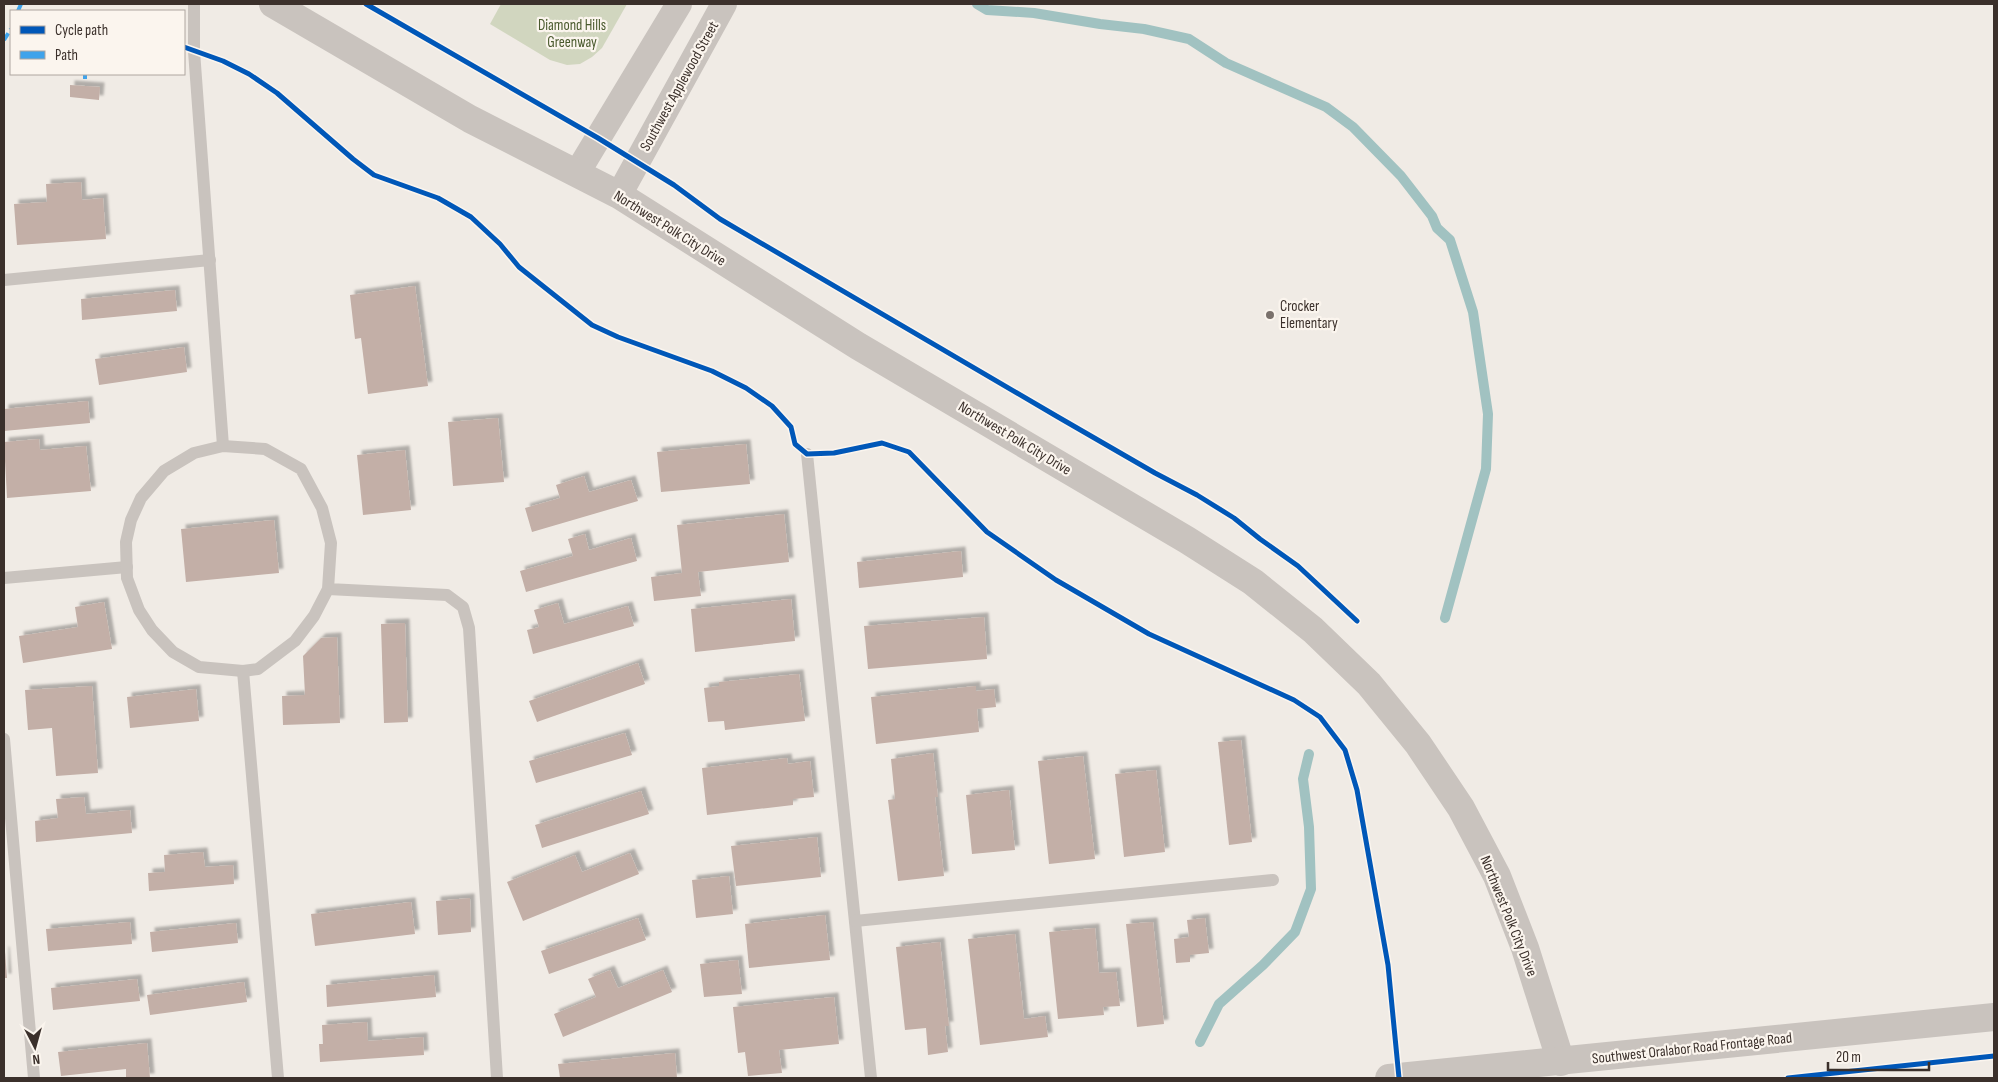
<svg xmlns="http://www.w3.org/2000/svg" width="1998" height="1082" font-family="'Sofia Sans Condensed',sans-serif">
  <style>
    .green { fill: #d1d6bf }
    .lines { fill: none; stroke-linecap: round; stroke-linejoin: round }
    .stream { stroke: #a1c2c1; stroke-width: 10 }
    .building { fill: #c3afa7; filter: url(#shadow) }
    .service { stroke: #c9c3be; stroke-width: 12 }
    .minor { stroke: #c9c3be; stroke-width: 26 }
    .tertiary { stroke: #c9c3be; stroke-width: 28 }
    .quiet { stroke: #3fa3eb; stroke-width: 4; stroke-dasharray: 8 4; stroke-linecap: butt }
    .cycleway-casing { stroke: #fbf5ee; stroke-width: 8 }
    .cycleway { stroke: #0057b8; stroke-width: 5 }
    .poi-dot { fill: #7a716c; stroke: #fbf5ee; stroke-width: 2 }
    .labels { text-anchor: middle; stroke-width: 4.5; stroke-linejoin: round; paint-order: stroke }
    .park-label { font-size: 15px; fill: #4a5a2e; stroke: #fbf5ee }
    .street-label { font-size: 15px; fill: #3b302b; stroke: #fbf5ee }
    .poi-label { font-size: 15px; fill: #3b302b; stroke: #fbf5ee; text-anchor: start }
  </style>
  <defs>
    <filter id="shadow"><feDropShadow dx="4.5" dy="-4.5" stdDeviation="1" flood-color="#0004"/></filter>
  </defs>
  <rect width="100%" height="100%" fill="#f0ebe5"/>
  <path class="green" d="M501,4H627L602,48L592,57L580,64L567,65L550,60L490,24Z"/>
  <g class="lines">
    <g class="stream">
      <path d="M977,4L987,10L1034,13L1100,24L1144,29L1189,39L1226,63L1326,107L1353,127L1401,176L1432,216L1437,228L1450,240L1473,312L1488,414L1486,469L1445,618"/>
      <path d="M1200,1042L1219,1004L1263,965L1295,932L1311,889L1309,827L1303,779L1309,754"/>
    </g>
  </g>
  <g class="building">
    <path d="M70,85L100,87L99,100L70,97Z"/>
    <path d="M81,182L82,200L103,198L106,239L17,245L14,204L47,202L46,184Z"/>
    <path d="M415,286L428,386L368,394L361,338L355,339L350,295Z"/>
    <path d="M175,290L177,311L82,320L81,299Z"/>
    <path d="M184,347L187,372L99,385L95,359Z"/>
    <path d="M88,401L90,423L4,431V409Z"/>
    <path d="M498,418L504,482L453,486L448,422Z"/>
    <path d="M39,439L40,450L86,446L91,491L7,498L4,442Z"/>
    <path d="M746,444L750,484L661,492L657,452Z"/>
    <path d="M405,450L411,510L363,515L357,455Z"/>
    <path d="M584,476L589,492L631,480L638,501L532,532L525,508L560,498L556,485Z"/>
    <path d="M784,514L789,562L698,572L701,596L654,601L651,577L682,573L677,525Z"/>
    <path d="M274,520L279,573L186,582L181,529Z"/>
    <path d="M585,534L589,550L631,538L637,561L526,592L520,571L573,556L568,539Z"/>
    <path d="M961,551L963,577L859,588L857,562Z"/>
    <path d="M791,599L795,641L695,652L691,609Z"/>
    <path d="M104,602L112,649L23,663L19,636L78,627L75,607Z"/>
    <path d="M558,603L564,624L628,606L634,626L533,654L527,630L539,627L534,610Z"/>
    <path d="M984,617L987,659L868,669L864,626Z"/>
    <path d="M405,623L408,722L384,723L381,624Z"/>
    <path d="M337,637L340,723L283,725L282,696L305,695L303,656L321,638Z"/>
    <path d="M638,663L645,684L537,722L529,701Z"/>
    <path d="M799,674L805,721L725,730L724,721L708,722L704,688L719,686V682Z"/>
    <path d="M92,686L98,773L56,776L52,728L28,730L25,690Z"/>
    <path d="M976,686V691L994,689L996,707L977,709L979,732L876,744L871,697Z"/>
    <path d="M196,689L199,721L130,728L127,697Z"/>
    <path d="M625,733L632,755L536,783L529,761Z"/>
    <path d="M1241,740L1252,842L1229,845L1218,742Z"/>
    <path d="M933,753L938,797H935L944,876L898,881L888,800L895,799L891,759Z"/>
    <path d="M1083,756L1095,859L1049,864L1038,761Z"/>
    <path d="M787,758L788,764L810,761L814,797L793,799V805L707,815L702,768Z"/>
    <path d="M1156,770L1165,852L1124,857L1115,774Z"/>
    <path d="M1009,790L1015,850L972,854L966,795Z"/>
    <path d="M641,791L649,814L542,848L535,825Z"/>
    <path d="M84,797L86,814L130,810L132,833L36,842L35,821L58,818L56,799Z"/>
    <path d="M817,837L821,877L736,886L731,846Z"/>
    <path d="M203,852L205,867L233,865L234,884L149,891L148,873L165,872L164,855Z"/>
    <path d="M630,853L639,874L523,921L507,882L575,855L582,872Z"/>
    <path d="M729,876L733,914L696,918L692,880Z"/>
    <path d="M470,898L471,932L438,935L436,901Z"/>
    <path d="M411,902L415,934L315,946L311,914Z"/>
    <path d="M825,915L830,960L749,968L745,924Z"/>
    <path d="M638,918L646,940L549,974L541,951Z"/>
    <path d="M1205,918L1209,953L1190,955V962L1176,963L1174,939L1189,937L1187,920Z"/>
    <path d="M130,922L132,944L48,951L46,929Z"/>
    <path d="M1153,922L1164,1024L1137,1027L1126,924Z"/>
    <path d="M236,923L238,943L152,952L150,932Z"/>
    <path d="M1095,928L1099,973L1116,972L1120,1006L1103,1007L1104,1015L1058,1019L1049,932Z"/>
    <path d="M1015,934L1024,1019L1045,1016L1048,1037L980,1045L968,939Z"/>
    <path d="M940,942L949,1026H945L948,1052L928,1055L926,1028L905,1030L896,947Z"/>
    <path d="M4,951H5L7,978H4Z"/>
    <path d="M738,960L742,994L704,997L700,964Z"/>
    <path d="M610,970L618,988L663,970L672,992L563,1037L554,1014L596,997L588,979Z"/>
    <path d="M434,975L436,997L327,1007L326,985Z"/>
    <path d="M137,979L140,1001L53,1010L51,988Z"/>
    <path d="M244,982L247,1002L150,1015L147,995Z"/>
    <path d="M834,997L839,1044L779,1050L782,1073L748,1076L745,1052L738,1053L733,1007Z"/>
    <path d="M367,1022L368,1041L423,1037L424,1055L320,1062L319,1044H323L322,1025Z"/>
    <path d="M147,1043L150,1078H126V1069L61,1076L58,1052Z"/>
    <path d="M675,1053L677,1078H560L558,1064Z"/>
  </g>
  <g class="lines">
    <g class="service">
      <path d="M194,4V51L223,446"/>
      <path d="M4,280L210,260"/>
      <path d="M807,454L871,1078"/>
      <path d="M4,578L127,567"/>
      <path d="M328,589L331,543L322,508L301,469L265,449L223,446L194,453L164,471L141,498L131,520L126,542L127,578L139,610L152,630L173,652L199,667L243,671L258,669L295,641L314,616L328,589L447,595L463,607L469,628L497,1078"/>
      <path d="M243,671L278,1078"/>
      <path d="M4,739L34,1078"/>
      <path d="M855,921L1273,880"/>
    </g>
    <g class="minor">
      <path d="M577,173L679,4"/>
      <path d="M619,195L724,4"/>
    </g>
    <g class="tertiary">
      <path d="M273,4L470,119L619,195L858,346L1187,540L1253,582L1313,630L1369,684L1418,744L1461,808L1497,876L1525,948L1561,1062"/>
      <path d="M1389,1078L1994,1017"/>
    </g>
    <g class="quiet">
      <path d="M18,11L21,4"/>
      <path d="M4,40L11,29"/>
      <path d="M85,79V74"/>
    </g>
    <g class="cycleway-casing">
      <g id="cycleway">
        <path d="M366,4L598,138L674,185L720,219L1058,417L1155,473L1197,495L1234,518L1260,539L1298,566L1357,621"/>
        <path d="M184,47L223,61L249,74L277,93L353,159L374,175L438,198L471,217L500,244L519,267L592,325L618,337L712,371L746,388L772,406L791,427L795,444L807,454L834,453L882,443L909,452L987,532L1056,580L1149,634L1294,700L1320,717L1345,750L1357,790L1388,965L1399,1078"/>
        <path d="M1788,1078L1994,1056"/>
      </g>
    </g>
    <use href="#cycleway" class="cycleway"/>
  </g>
  <circle class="poi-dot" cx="1270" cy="315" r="5"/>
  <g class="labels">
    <g class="park-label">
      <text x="572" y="30">Diamond Hills<tspan x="572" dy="17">Greenway</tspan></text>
    </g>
    <g class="street-label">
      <text transform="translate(679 86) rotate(-61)" y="5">Southwest Applewood Street</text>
      <text transform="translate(670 228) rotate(32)" y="5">Northwest Polk City Drive</text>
      <text transform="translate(1015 438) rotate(31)" y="5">Northwest Polk City Drive</text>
      <text transform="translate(1509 916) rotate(68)" y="5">Northwest Polk City Drive</text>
      <text transform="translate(1692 1048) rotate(-6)" y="5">Southwest Oralabor Road Frontage Road</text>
    </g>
    <g class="poi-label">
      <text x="1280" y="311">Crocker<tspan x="1280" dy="17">Elementary</tspan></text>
    </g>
  </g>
  <rect width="1998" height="1082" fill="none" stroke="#3b302b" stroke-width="10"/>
  <rect x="10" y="10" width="175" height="65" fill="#fbf5ee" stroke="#aea6a0"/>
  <rect x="20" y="26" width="25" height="8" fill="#0057b8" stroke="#aea6a0"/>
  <text x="55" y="35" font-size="15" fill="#3b302b">Cycle path</text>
  <rect x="20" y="51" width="25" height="8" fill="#3fa3eb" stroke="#aea6a0"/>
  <text x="55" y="60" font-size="15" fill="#3b302b">Path</text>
  <g transform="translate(35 1047) rotate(174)" stroke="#fbf5ee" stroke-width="4" paint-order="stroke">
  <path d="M0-4L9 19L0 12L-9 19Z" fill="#3b302b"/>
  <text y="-8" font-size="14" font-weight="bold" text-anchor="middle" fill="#3b302b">N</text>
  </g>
  <path d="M1828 1062v8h101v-8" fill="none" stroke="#3b302b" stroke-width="2.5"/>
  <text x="1836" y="1062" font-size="15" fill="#3b302b" stroke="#fbf5ee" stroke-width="4" paint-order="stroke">20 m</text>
</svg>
